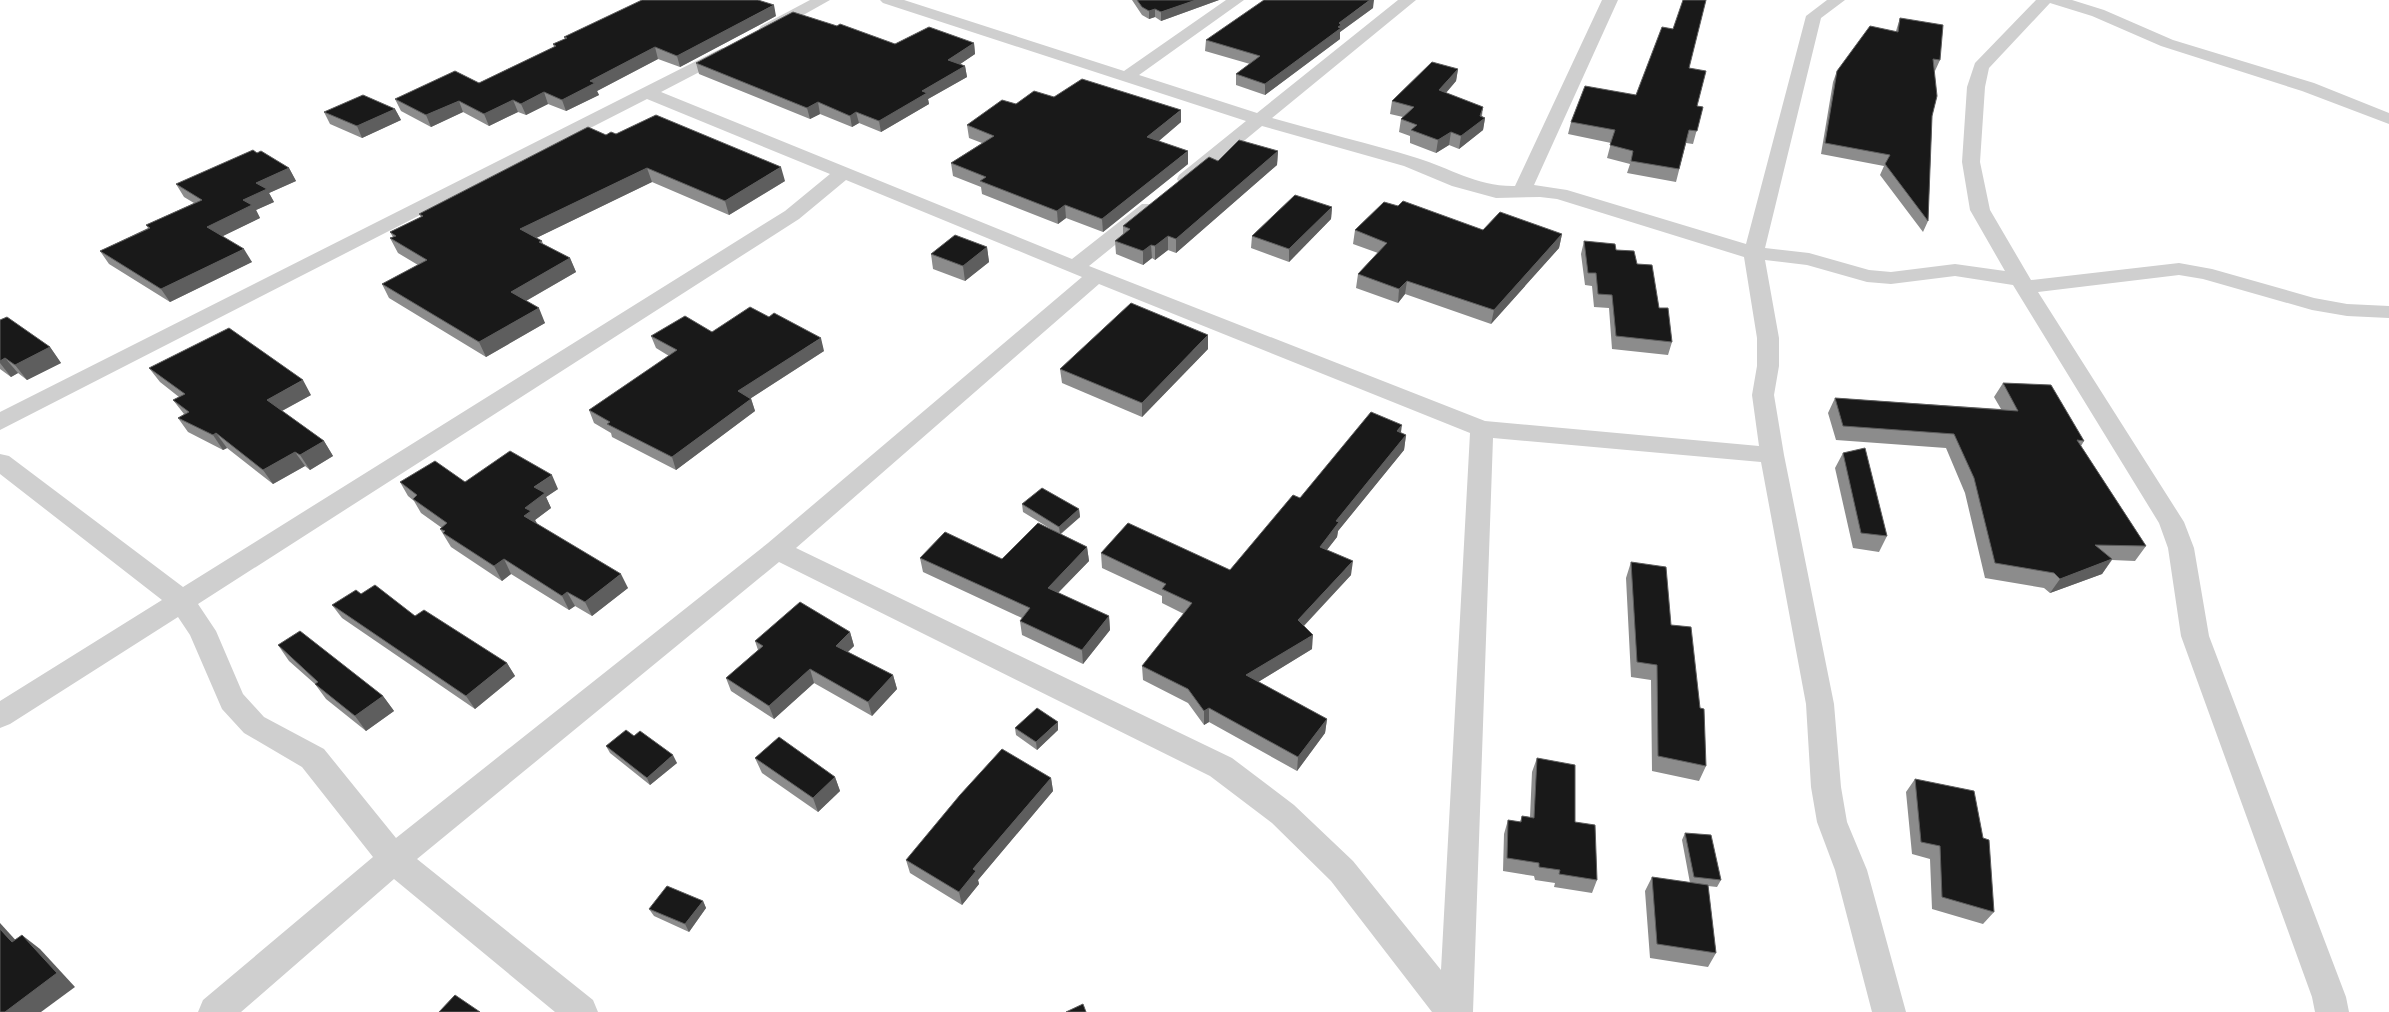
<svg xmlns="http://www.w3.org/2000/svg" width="2389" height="1012" font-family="'Asap Condensed',sans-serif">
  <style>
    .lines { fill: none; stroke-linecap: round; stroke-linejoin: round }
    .street { fill: #cfcfcf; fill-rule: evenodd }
    .wall { fill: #8c8c8c }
    .shaded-wall { fill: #5e5e5e }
    .building { fill: #191919; stroke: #5e5e5e }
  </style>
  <rect width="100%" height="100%" fill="#fff"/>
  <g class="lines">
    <g class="street">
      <path d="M810,0H830L773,32L767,34L759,29L761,26Z"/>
      <path d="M880,0H904L1124,71L1226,0H1244L1139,75L1257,113L1398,0H1416L1272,118C1320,132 1369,143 1417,158C1450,168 1478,187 1515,186L1602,0H1618L1534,185L1567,190L1746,244L1806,16L1827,0H1845L1821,18L1765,248L1809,253L1869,270L1891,272L1955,264L2005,271L1970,210L1962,162L1967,87L1975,63L2036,0H2072L2104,10L2173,40L2314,83L2389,113V124L2302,91L2161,46L2092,16L2050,3L1989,68L1985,87L1980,162L1990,210L2031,280L2179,263L2212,269L2314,298L2347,304L2389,306V318L2347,316L2312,310L2203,279L2179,275L2038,292L2184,522L2194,548L2209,636L2346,997L2349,1012H2315L2312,997L2181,636L2168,548L2159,523L2013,285L1955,276L1891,284L1867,282L1807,265L1765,260L1779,338V366L1774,395L1784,455L1834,704L1841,787L1847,822L1867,870L1906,1012H1872L1835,870L1817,822L1811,787L1806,704L1761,462L1493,438L1473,1012H1432L1331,881L1272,823L1210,776L779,562L417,859L593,1000L598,1012H555L394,879L241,1012H198L203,1000L373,857L302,767L244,733L222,709L190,635L178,617L10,724L0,728V701L162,600L0,474V454L9,456L183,587L785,211L830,174L647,99L0,430V412L722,48H734L736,51L734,54L661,92L1072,259L1142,204H1156L1159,208L1156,212L1089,266L1485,421L1759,446L1752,395L1757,366V338L1744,257L1557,199L1540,197L1496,198L1452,186L1404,166L1262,126L1193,183H1179L1177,179L1179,175L1246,121L883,3ZM846,180L1082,277L768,543L396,838L324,749L264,717L243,694L216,631L198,604L799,219ZM1099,284L1470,433L1441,970L1353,861L1294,805L1232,758L796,548Z"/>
    </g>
  </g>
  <g class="wall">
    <path d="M1132,0H1219L1161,21L1155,17L1149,19L1142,15Z"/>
    <path d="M1373,8L1340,32V39L1265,95L1236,85V74L1250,64L1205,51L1206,40Z"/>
    <path d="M776,16L680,67L658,59L597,91L599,95L566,111L548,104L526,115L518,112L489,126L463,112L431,127L401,111L395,99L479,83L554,47L553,44L565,39L564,37Z"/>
    <path d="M1900,18L1940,60L1935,71L1934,70L1928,221L1923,232L1880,175L1884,166L1821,154L1833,82L1837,71L1896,31Z"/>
    <path d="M974,43L975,54L960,64L965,66L967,77L928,99L929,104L881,132L859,123L852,127L820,114L810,119L699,74L696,63L895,44Z"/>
    <path d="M1689,68L1697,106L1703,107L1693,144L1686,143L1676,182L1627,173L1630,164L1607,158L1611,143L1568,134L1571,122L1636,95Z"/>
    <path d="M1458,69L1456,81L1446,93L1483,107L1482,116L1485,118L1483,130L1459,149L1449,145L1436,153L1410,143V136L1399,132L1401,119L1403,117L1390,114L1392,101Z"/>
    <path d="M1054,97L1181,122L1159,141L1188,164L1103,232L1066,218L1058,224L982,194L981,187L953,176L951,163L982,143L969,138L967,125L1016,104Z"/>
    <path d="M395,109L401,120L362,138L330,124L324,112Z"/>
    <path d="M616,134L785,181L729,215L652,182L536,238L542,241L543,244L570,258L576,272L526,301L545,323L486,357L389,298L382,284L418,265L398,253L390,238L393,237L390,232L421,217L419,214L606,135Z"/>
    <path d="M1278,151L1277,165L1176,253L1168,250L1155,260L1152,258L1143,265L1116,254L1115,241L1123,234V226L1218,161Z"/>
    <path d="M289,168L296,181L269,193L274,202L256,210L260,218L222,236L252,262L170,302L109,264L100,251L148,228L146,225L194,203L184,197L176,184Z"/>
    <path d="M1398,206L1483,230L1562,234L1559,248L1491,324L1405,294L1398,303L1356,288L1358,274L1378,253L1353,244L1355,230Z"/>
    <path d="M1332,207L1331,219L1289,262L1251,248L1252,236Z"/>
    <path d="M1584,241L1616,250L1637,264L1659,308L1672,342L1668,355L1612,349L1609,308L1594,307L1592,286L1585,285L1581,254Z"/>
    <path d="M987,247L989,262L965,281L933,269L931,254Z"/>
    <path d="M0,321L50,347L61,363L27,380L18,373L11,377L0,369Z"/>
    <path d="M712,332L824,351L751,398L755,411L676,470L612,437L611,433L594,423L589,410L669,356L656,348L651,336Z"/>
    <path d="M1208,349L1142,417L1062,383L1060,369Z"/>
    <path d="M149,368L311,395L282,411L324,441L333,456L310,470L305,466L273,484L227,448L223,450L188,432L178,418L184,414L173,400L179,397L160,382Z"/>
    <path d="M2003,383L2084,441L2081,446L2146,546L2135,561L2112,560L2102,574L2050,593L2044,588L1985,578L1965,493L1946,448L1836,440L1828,413L1835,398L2001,409L1994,397Z"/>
    <path d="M1401,433L1406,435L1404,450L1338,531L1337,537L1327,550L1351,575L1304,626L1312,649L1258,682L1327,719L1325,733L1297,771L1209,722L1204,725L1188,703L1143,680L1142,666L1184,614L1162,603V596L1102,568L1101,553L1230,570L1300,498Z"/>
    <path d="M1843,453L1887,536L1879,552L1853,548L1835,468Z"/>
    <path d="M400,482H465L558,489L546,497L551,508L535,520L537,524L628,588L592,616L575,606L569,610L511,574L502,581L451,547L440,529L442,528L421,513L414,501L408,496Z"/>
    <path d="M1022,504L1079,509L1080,517L1061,534L1087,547L1089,561L1058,593L1109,616L1110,630L1083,664L1022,635L1020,621L1022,618L923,572L920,558L1002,559L1054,531L1023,512Z"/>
    <path d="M1631,562L1671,625L1706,766L1699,781L1652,771L1651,680L1631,677L1626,578Z"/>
    <path d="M361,594L415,616L507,663L515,676L475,709L342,618L332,605Z"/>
    <path d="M850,632L854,646L848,652L893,675L897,689L872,716L814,683L774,719L731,691L726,678L758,650L755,641Z"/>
    <path d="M278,645L383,696L394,711L366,731L326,699L315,684L289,661Z"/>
    <path d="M1015,728L1058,730L1037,750L1016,735Z"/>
    <path d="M634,736L677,763L650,785L610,753L606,746Z"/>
    <path d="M755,758L835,777L840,791L818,812L762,773Z"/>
    <path d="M1537,758L1575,822L1597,880L1592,893L1554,887L1555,883L1535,880L1534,876L1503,871L1504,834L1508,820L1520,822L1522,816L1530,817L1532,772Z"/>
    <path d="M1051,778L1053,791L978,880L979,884L962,905L910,873L906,860Z"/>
    <path d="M1915,779L1994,912L1983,924L1932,909L1930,859L1912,854L1906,792Z"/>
    <path d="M1685,833L1721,880L1717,887L1708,886L1716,953L1708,967L1650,958L1645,891L1652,877L1690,883L1682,840Z"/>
    <path d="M703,901L706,908L689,932L654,916L649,909Z"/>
  </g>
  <g class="shaded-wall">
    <path d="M1196,0H1219L1161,21V12Z"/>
    <path d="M1370,0H1374L1373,8L1340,32V39L1265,95V84L1339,23Z"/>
    <path d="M774,5L776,16L680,67L677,56Z"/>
    <path d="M1155,9V17L1149,19V11Z"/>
    <path d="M974,43L975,54L950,71L948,60Z"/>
    <path d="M655,47L658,59L597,91L599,95L566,111L562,100L590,81Z"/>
    <path d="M965,66L967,77L928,99L929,104L881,132L879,121L922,91Z"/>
    <path d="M1458,69L1456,81L1437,103L1439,90Z"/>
    <path d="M544,92L548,104L526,115L521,104Z"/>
    <path d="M513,100L518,112L489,126L484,114Z"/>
    <path d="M459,101L463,112L431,127L426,115Z"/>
    <path d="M818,102L820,114L810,119L807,108Z"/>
    <path d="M1483,107L1480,121L1485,118L1483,130L1459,149L1461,136L1480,116Z"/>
    <path d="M395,109L401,120L362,138L357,126Z"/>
    <path d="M1181,110V122L1148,150L1147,137Z"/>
    <path d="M856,112L859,123L852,127L850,116Z"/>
    <path d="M1451,132L1449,145L1436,153L1438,140Z"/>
    <path d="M1188,151V164L1103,232L1102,219Z"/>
    <path d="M1278,151L1277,165L1176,253V239Z"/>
    <path d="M781,167L785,181L729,215L725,201Z"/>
    <path d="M289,168L296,181L269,193L274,202L256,210L260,218L215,240L207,227L243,200L256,183Z"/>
    <path d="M647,168L652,182L526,243L520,229Z"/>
    <path d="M1065,205L1066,218L1058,224L1057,211Z"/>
    <path d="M1332,207L1331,219L1289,262V249Z"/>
    <path d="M1562,234L1559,248L1491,324L1494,310Z"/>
    <path d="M1168,236V250L1155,260V246Z"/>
    <path d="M1151,245L1152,258L1143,265V251Z"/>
    <path d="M987,247L989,262L965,281L963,266Z"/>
    <path d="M244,249L252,262L170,302L161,289Z"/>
    <path d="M570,258L576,272L517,306L511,292Z"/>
    <path d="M1407,281L1405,294L1398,303L1399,289Z"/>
    <path d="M539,308L545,323L486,357L479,342Z"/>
    <path d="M1208,335V349L1142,417V403Z"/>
    <path d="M821,338L824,351L742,404L738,391Z"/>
    <path d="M50,347L61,363L27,380L15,365Z"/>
    <path d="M5,358L18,373L11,377L0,363V361Z"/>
    <path d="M303,380L311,395L276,414L267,400Z"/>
    <path d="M751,399L755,411L676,470L672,457Z"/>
    <path d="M1402,425L1400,439L1397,431Z"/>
    <path d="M216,433L227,448L223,450L213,435Z"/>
    <path d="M1406,435L1404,450L1338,531L1337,537L1318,561L1320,547L1336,521Z"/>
    <path d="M324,441L333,456L310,470L300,455Z"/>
    <path d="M295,452L305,466L273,484L263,470Z"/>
    <path d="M552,475L558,489L546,497L551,508L535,520L538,525L524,516L525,508L534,487Z"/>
    <path d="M1079,509L1080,517L1060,534L1059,527Z"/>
    <path d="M1087,547L1089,561L1049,602L1048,588Z"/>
    <path d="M504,559L511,574L502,581L494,566Z"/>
    <path d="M2112,559L2102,574L2050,593L2060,579Z"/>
    <path d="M1353,561L1351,575L1296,634L1298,620Z"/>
    <path d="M621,574L628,588L592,616L585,602Z"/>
    <path d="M567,592L575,606L569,610L562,596Z"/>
    <path d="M1109,616L1110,630L1083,664L1082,650Z"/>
    <path d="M850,632L854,646L840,659L836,646Z"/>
    <path d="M1313,635L1312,649L1245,690L1246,675Z"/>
    <path d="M507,663L515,676L475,709L466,696Z"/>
    <path d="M810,669L814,683L774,719L769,706Z"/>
    <path d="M893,675L897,689L872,716L868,702Z"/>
    <path d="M383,696L394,711L366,731L355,716Z"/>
    <path d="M1209,708V722L1204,725V711Z"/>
    <path d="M1327,719L1325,733L1297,771L1298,757Z"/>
    <path d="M1058,722V730L1037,750L1036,742Z"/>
    <path d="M673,755L677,763L650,785L647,778Z"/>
    <path d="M835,777L840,791L818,812L813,798Z"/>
    <path d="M1051,778L1053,791L978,880L979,884L962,905L959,892L973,869Z"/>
    <path d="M703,901L706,908L689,932L685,924Z"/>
    <path d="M0,923L30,956L12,942L0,929Z"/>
    <path d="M22,935L40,949L75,987L41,1012H5Z"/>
  </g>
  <g class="building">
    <path d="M642,0H758L774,5L677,56L655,47L590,81L595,83L562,100L544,92L521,104L513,100L484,114L459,101L426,115L395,99L455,71L479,83L556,46L553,44L567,38L564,37Z"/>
    <path d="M1137,0H1196L1161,12L1155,9L1149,11L1142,7Z"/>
    <path d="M1264,0H1370L1339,23L1341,25L1338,27L1341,28L1265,84L1236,74L1260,56L1206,40Z"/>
    <path d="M1683,0H1706L1689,68L1706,71L1697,106L1703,107L1697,131L1689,130L1679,169L1631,161L1633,151L1610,145L1615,130L1571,122L1585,86L1636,95L1662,27L1673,29Z"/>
    <path d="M793,12L837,26L840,24L895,44L929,27L974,43L948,60L965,66L922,91L927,93L879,121L856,112L850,116L818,102L807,108L696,63Z"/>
    <path d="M1900,18L1943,25L1940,60L1933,59L1937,96L1932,116L1928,221L1885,164L1890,155L1825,143L1837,71L1870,26L1898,32Z"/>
    <path d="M1432,62L1458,69L1439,90L1483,107L1480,116L1485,118L1461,136L1451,132L1438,140L1411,130L1417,125L1401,119L1414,107L1392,101Z"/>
    <path d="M1082,79L1181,110L1147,137L1188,151L1102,219L1065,205L1057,211L980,181L986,177L951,163L994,136L967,125L1002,100L1016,104L1034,91L1054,97Z"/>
    <path d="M363,95L395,109L357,126L324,112Z"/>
    <path d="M656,115L781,167L725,201L647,168L520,229L542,241L539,242L570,258L511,292L539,308L479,342L382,284L427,260L390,238L396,236L390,232L423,216L419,214L588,127L606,135L611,132L616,134Z"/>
    <path d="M1239,140L1278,151L1176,239L1168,236L1155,246L1151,245L1143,251L1115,241L1130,229L1123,226L1209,157L1218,161Z"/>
    <path d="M253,150L257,153L261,151L289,168L256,183L267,189L243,200L252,205L207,227L244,249L161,289L100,251L150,228L146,225L202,200L176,184Z"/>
    <path d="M1295,195L1332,207L1289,249L1252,236Z"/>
    <path d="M1403,201L1483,230L1500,212L1562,234L1494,310L1407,281L1399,289L1358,274L1387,243L1355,230L1384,202L1398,206Z"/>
    <path d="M955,235L987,247L963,266L931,254Z"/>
    <path d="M1584,241L1615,244L1616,250L1634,251L1637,264L1652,265L1659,308H1668L1672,342L1616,336L1612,295L1598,294L1596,273H1588Z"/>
    <path d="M1131,303L1208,335L1142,403L1060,369Z"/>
    <path d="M750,307L769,317L774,313L821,338L738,391L751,399L672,457L607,424L610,422L589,410L677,350L651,336L685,316L712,332Z"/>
    <path d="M7,317L50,347L15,365L5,358L0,361V320Z"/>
    <path d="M229,328L303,380L267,400L324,441L300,455L295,452L263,470L216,433L213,435L178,418L189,412L173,400L185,394L149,368Z"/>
    <path d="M2003,383L2051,385L2084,441L2077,440L2146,546L2095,545L2112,559L2060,579L2054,573L1995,563L1974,478L1954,434L1843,426L1835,398L2018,411Z"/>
    <path d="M1371,412L1402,425L1397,431L1406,435L1336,521L1339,522L1320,547L1353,561L1298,620L1313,635L1246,675L1327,719L1298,757L1209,708L1204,711L1188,689L1142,666L1192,603L1162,589L1166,584L1101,553L1128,523L1230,570L1293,495L1300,498Z"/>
    <path d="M1865,448L1887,536L1861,533L1843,453Z"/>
    <path d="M510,451L552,475L534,487L545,493L525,508L531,511L524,516L621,574L585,602L567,592L562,596L504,559L494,566L443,533L445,531L440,529L447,523L413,499L417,495L400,482L435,461L465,482Z"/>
    <path d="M1042,488L1079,509L1059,527L1022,504Z"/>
    <path d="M1038,523L1087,547L1048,588L1109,616L1082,650L1020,621L1030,608L920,558L945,532L1002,559Z"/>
    <path d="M1631,562L1666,567L1671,625L1691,627L1700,708L1704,709L1706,766L1658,756L1657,665L1637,662Z"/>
    <path d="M375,585L415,616L424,610L507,663L466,696L332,605L356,590L361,594Z"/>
    <path d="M800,602L850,632L836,646L893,675L868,702L810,669L769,706L726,678L763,646L755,641Z"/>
    <path d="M300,631L383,696L355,716L315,684L318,682L278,645Z"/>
    <path d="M1037,708L1058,722L1036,742L1015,728Z"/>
    <path d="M626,730L634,736L640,731L673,755L647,778L606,746Z"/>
    <path d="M779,737L835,777L813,798L755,758Z"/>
    <path d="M1002,749L1051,778L973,869L976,871L959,892L906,860L960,795Z"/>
    <path d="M1537,758L1575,765V822L1595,825L1597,880L1559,874L1560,870L1539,867V863L1507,858L1508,820L1521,822L1522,816L1534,818Z"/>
    <path d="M1915,779L1974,791L1983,838L1989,840L1994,912L1942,897L1940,846L1921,842Z"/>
    <path d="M1685,833L1711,835L1721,880L1694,877Z"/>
    <path d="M1652,877L1708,885L1716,953L1657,944Z"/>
    <path d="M667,886L703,901L685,924L649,909Z"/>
    <path d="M0,929L12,942L22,935L57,973L5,1012H0Z"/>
    <path d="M455,995L480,1012H439Z"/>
    <path d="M1083,1004L1086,1012H1066Z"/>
  </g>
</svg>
